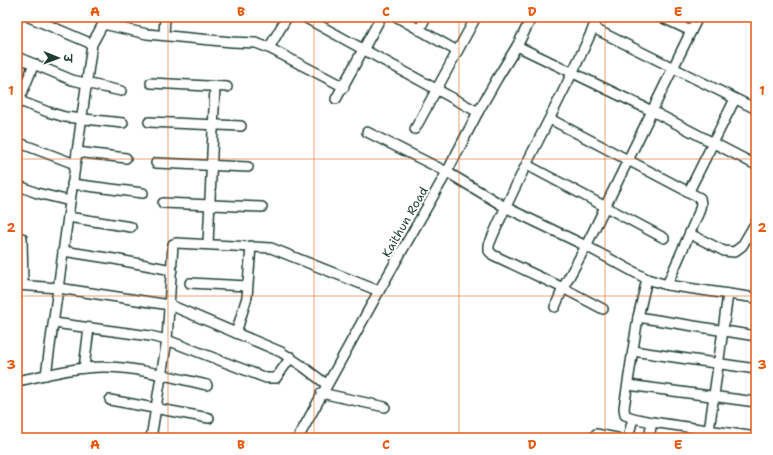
<svg xmlns="http://www.w3.org/2000/svg" width="773" height="455" font-family="'Shantell Sans','Playpen Sans Deva',sans-serif">
  <style>
    .lines { fill: none; stroke-linecap: round; stroke-linejoin: round }
    .minor-casing { stroke: #1f3d34; stroke-width: 12 }
    .minor { stroke: #fff; stroke-width: 9 }
    .grid { fill: none; stroke: #e8590c; stroke-width: 1; stroke-opacity: 0.55 }
    .labels { text-anchor: middle; stroke-width: 4; stroke-linejoin: round; paint-order: stroke }
    .street-label { font-size: 12px; fill: #1f3d34; stroke: #fff }
    .neatline { fill: none; stroke: #e8590c; stroke-width: 1.5 }
    .grid-label { font-size: 13px; text-anchor: middle; font-weight: bold; fill: #e8590c }
  </style>
  <rect width="100%" height="100%" fill="#fff"/>
  <filter id="ink" filterUnits="userSpaceOnUse"><feTurbulence type="fractalNoise" baseFrequency=".025" numOctaves="2"/><feDisplacementMap in="SourceGraphic" scale="8" xChannelSelector="R" yChannelSelector="G"/><feConvolveMatrix kernelMatrix="1 2 1 2 8 2 1 2 1" color-interpolation-filters="sRGB"/></filter>
  <g filter="url(#ink)">
    <g class="lines">
      <g class="minor-casing">
        <g id="minor">
          <path d="M29,17L92,44"/>
          <path d="M304,17L478,112"/>
          <path d="M397,17L457,51"/>
          <path d="M598,17C565,95 521,167 489,245V251L493,255L563,288L603,309"/>
          <path d="M661,17L691,31"/>
          <path d="M103,24L147,34L232,42L256,43L269,48L344,87"/>
          <path d="M593,28L756,109"/>
          <path d="M419,30L426,17"/>
          <path d="M164,35L165,17"/>
          <path d="M517,46L652,111L756,165"/>
          <path d="M269,48L287,17"/>
          <path d="M17,57L72,80L121,91"/>
          <path d="M151,83L227,87"/>
          <path d="M336,99L381,17"/>
          <path d="M17,100L48,112L65,117L123,123"/>
          <path d="M17,105L34,64"/>
          <path d="M550,119L700,198L701,204L699,212L667,285"/>
          <path d="M149,122L241,126"/>
          <path d="M415,129L476,17"/>
          <path d="M367,132L447,172L505,207L586,246L647,279L667,285L756,298"/>
          <path d="M17,142L75,164"/>
          <path d="M77,152L126,158"/>
          <path d="M156,163L248,167"/>
          <path d="M527,165L664,238"/>
          <path d="M72,184L143,193"/>
          <path d="M17,185L37,193L70,201"/>
          <path d="M689,191L735,99"/>
          <path d="M163,203L262,207"/>
          <path d="M68,217L131,227"/>
          <path d="M690,234L724,251L734,252L742,246L756,222"/>
          <path d="M22,238L23,285"/>
          <path d="M176,243L271,248L379,291"/>
          <path d="M208,244L215,86"/>
          <path d="M63,251L114,259L172,270"/>
          <path d="M647,279L638,317L624,408L625,415L633,418L652,422L756,437"/>
          <path d="M190,283L247,286"/>
          <path d="M17,285L58,288L170,305L281,352L301,365L326,384"/>
          <path d="M555,307L563,288L586,246L698,17"/>
          <path d="M638,317L756,336"/>
          <path d="M54,323L150,336L167,340L266,378H276L291,357"/>
          <path d="M236,333L247,297L251,246"/>
          <path d="M633,351L756,369"/>
          <path d="M84,368L89,328"/>
          <path d="M46,375L92,44L103,24L105,17"/>
          <path d="M17,381C47,375 77,366 108,367C141,368 174,378 207,385"/>
          <path d="M628,385L756,402"/>
          <path d="M321,393L385,407"/>
          <path d="M110,400L209,418"/>
          <path d="M596,434L617,438"/>
          <path d="M151,438L167,340L173,244"/>
          <path d="M298,438L379,291L447,172L478,112L498,77L517,46L532,17"/>
          <path d="M628,438L633,418"/>
          <path d="M649,438L652,422"/>
          <path d="M708,438L728,294"/>
        </g>
      </g>
      <use href="#minor" class="minor"/>
    </g>
  </g>
  <path class="grid" d="M168,17V438M314,17V438M459,17V438M605,17V438M17,159H756M17,296H756"/>
  <g class="labels">
    <g class="street-label">
      <text transform="translate(405 222) rotate(-60)" y="4">Kaithun Road</text>
    </g>
  </g>
  <rect width="773" height="455" fill="none" stroke="#fff" stroke-width="44"/>
  <g transform="translate(58 58) rotate(91)" stroke="#ffffff" stroke-width="3" paint-order="stroke">
  <path d="M0-3L7 15L0 10L-7 15Z" fill="#1f3d34"/>
  <text y="-6" font-size="11" font-weight="bold" text-anchor="middle" fill="#1f3d34">उ</text>
  </g>
  <rect x="22" y="22" width="729" height="411" class="neatline"/>
  <g class="grid-label">
    <text x="95" y="16">A</text>
    <text x="241" y="16">B</text>
    <text x="386" y="16">C</text>
    <text x="532" y="16">D</text>
    <text x="678" y="16">E</text>
    <text x="11" y="95">1</text>
    <text x="762" y="95">1</text>
    <text x="11" y="232">2</text>
    <text x="762" y="232">2</text>
    <text x="11" y="369">3</text>
    <text x="762" y="369">3</text>
    <text x="95" y="449">A</text>
    <text x="241" y="449">B</text>
    <text x="386" y="449">C</text>
    <text x="532" y="449">D</text>
    <text x="678" y="449">E</text>
  </g>
</svg>
